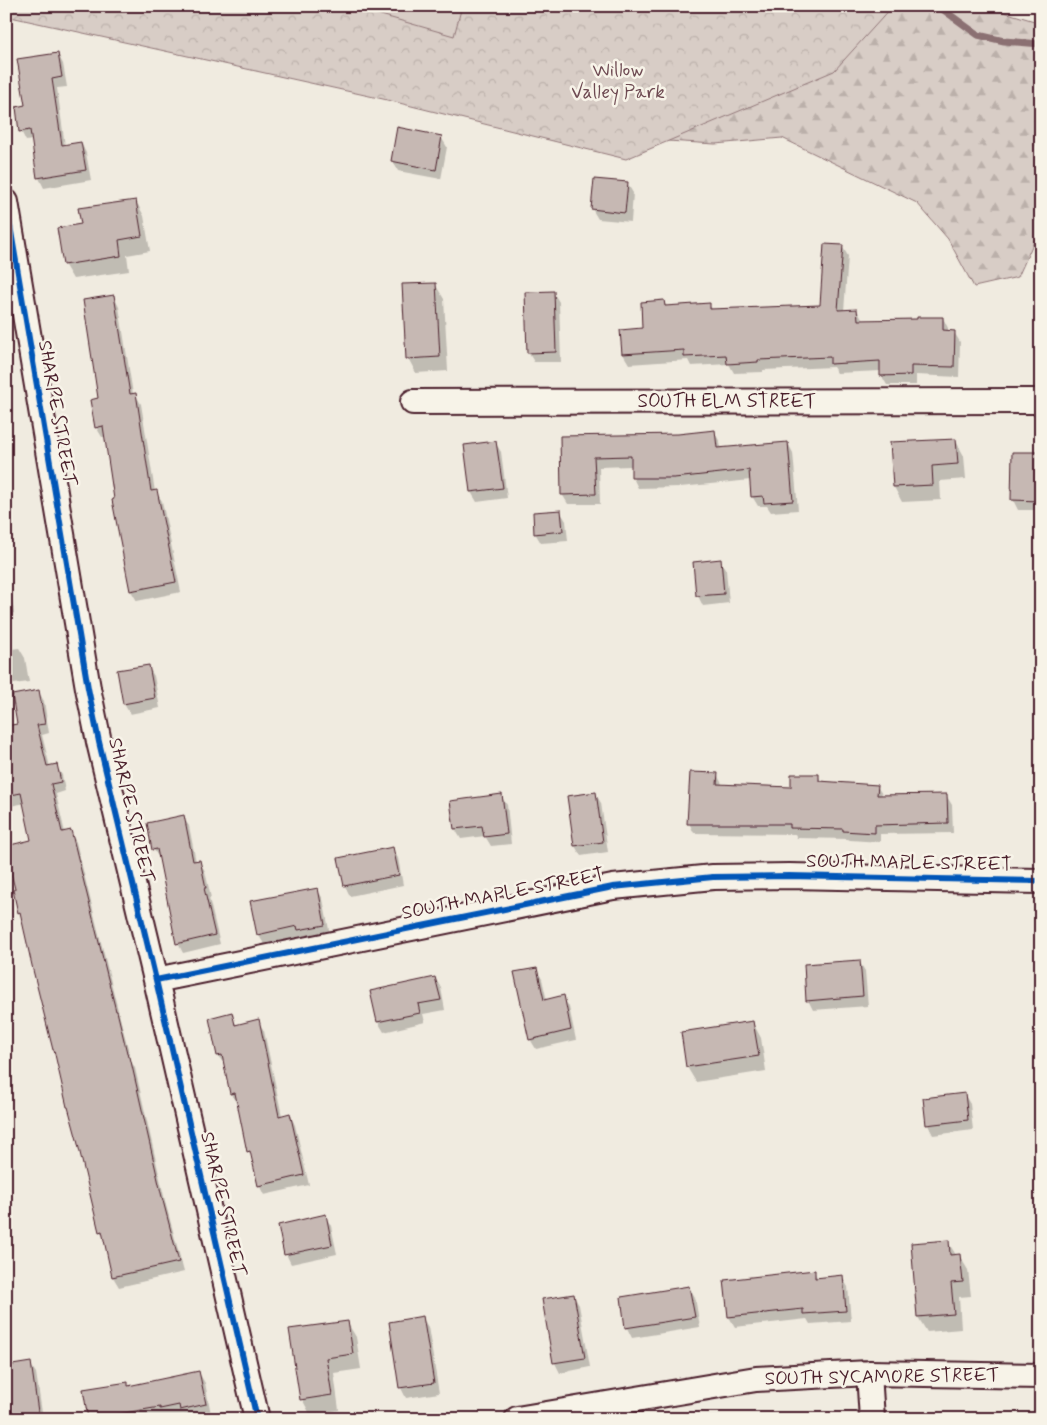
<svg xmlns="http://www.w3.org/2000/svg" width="1047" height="1425" viewBox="0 0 1047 1425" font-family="Mynerve,sans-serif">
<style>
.forest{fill:url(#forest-firs);stroke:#917678}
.park{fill:url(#park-crowns);stroke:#917678}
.pitch{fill:#d8cdc6;stroke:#917678}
.shadow{fill:#0003}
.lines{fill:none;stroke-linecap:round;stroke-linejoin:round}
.stream{stroke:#8b6f72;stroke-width:7}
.building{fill:#c6b8b3;stroke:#4a1f2b}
.street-casing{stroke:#4a1f2b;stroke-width:28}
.street{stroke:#f7f3e8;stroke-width:24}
.cycleway-casing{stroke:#f7f3e8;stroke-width:9}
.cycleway{stroke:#0057b8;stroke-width:6}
.labels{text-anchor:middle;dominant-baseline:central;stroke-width:5;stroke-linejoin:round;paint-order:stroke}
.park-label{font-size:19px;fill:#6e4a52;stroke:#f7f3e8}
.street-label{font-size:19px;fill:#4a1f2b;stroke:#f7f3e8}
</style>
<defs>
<pattern id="forest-firs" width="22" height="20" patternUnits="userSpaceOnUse" patternTransform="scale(1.25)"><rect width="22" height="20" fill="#d8cdc6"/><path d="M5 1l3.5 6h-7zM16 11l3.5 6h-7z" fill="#bbb0aa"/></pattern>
<pattern id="park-crowns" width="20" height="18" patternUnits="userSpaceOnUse" patternTransform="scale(1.25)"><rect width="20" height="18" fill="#d8cdc6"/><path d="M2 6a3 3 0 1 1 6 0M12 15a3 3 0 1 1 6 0" fill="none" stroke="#bbb0aa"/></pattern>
</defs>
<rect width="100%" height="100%" fill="#f0ebe0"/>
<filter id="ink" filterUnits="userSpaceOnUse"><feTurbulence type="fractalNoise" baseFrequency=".02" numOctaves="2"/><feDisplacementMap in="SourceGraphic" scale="10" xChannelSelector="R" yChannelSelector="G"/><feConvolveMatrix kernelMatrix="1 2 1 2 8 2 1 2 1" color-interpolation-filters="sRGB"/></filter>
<g filter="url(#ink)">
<path class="forest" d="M 626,6 L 984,6 L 1041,23 L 1041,238 L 1036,237 L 1018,277 L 974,287 L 948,239 L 917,203 L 782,138 L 715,144 L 620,138 Z"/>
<path class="park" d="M 6,6 L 893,6 L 834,71 L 626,159 L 383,99 L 6,16 Z"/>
<path class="pitch" d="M 361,6 L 462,6 L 454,36 L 360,9 Z"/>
<path class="shadow" d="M 58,54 L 63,64 L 67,87 L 57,88 L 65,146 L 81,143 L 86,153 L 91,180 L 44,188 L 39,178 L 32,140 L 26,141 L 21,131 L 26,107 Z
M 441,137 L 447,147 L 441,179 L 398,171 L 393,161 Z
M 627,183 L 633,193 L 631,222 L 598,219 L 592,209 Z
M 136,201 L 144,216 L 150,251 L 127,255 L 129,271 L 73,279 L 64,264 L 82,225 Z
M 842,246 L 848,256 L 844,311 L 857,310 L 863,321 L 943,318 L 948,328 L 948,332 L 954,332 L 960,342 L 959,377 L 916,375 L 916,385 L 887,385 L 881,375 L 881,371 L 837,373 L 833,367 L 763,370 L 763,372 L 734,373 L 729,364 L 691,366 L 688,360 L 629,364 L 623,354 L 621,331 L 644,330 L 664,302 L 667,307 L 709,305 L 713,310 L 821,307 Z
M 435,284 L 444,299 L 448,371 L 416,373 L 408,358 Z
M 553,292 L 559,302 L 561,362 L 534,362 L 528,352 Z
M 114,297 L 119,307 L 133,394 L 135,394 L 141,404 L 155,492 L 156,492 L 162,501 L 181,592 L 137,601 L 131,591 L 106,437 L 102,437 L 96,427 Z
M 714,432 L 720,442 L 721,449 L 788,443 L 793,453 L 798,510 L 771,512 L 767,506 L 758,506 L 752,496 L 751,480 L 680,487 L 638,488 L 633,478 L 632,466 L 599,467 L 600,504 L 568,504 L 562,494 L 561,438 L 678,435 Z
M 956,441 L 964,456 L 966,479 L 940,481 L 941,500 L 902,502 L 894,487 L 891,443 Z
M 495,442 L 501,452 L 507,498 L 477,502 L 471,492 L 465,446 Z
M 1041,454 L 1041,510 L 1018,510 L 1013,500 Z
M 560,511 L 566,521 L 568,541 L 541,543 L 535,533 Z
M 720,560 L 726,570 L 729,603 L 703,606 L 698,596 L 695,563 Z
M 6,580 L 10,586 L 14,613 L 6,615 L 12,649 L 19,648 L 25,658 L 29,682 L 6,685 Z
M 148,666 L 154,676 L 160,708 L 130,714 L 124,704 Z
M 38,691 L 44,701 L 49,733 L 42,735 L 50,767 L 56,766 L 62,775 L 65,791 L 56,794 L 65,833 L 70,832 L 76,842 L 120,1018 L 132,1063 L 135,1068 L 166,1205 L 184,1272 L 119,1287 L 113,1277 L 105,1240 L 100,1231 L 23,919 L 19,912 L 14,890 L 17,890 L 33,841 L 25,803 L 6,807 L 6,771 Z
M 717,774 L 723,786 L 792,788 L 818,775 L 822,783 L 877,786 L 883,796 L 946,795 L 952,805 L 953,833 L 880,834 L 880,842 L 850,840 L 848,839 L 797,838 L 795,834 L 694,833 L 689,823 Z
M 595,793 L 601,803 L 608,852 L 581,856 L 575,846 L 568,797 Z
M 501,796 L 507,805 L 511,844 L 491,846 L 485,836 L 461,839 L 455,829 L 451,802 Z
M 183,817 L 189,826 L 196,862 L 199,861 L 205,871 L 211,898 L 209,898 L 220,944 L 183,953 L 178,943 L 160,859 L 153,849 Z
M 392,848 L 398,858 L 403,885 L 350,896 L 345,886 Z
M 317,889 L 323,899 L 330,935 L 305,939 L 302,936 L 264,944 L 258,934 Z
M 859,961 L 865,971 L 868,1006 L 813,1010 L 808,1000 Z
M 536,969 L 542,979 L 547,1001 L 563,997 L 569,1007 L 576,1040 L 536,1049 L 530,1039 Z
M 435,978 L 441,988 L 445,1010 L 423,1014 L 425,1022 L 384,1032 L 378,1022 L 371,992 Z
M 231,1014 L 237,1026 L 258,1021 L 264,1031 L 282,1116 L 290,1115 L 295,1125 L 309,1185 L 264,1195 L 259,1185 L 253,1159 L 249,1151 L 239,1103 L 237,1104 L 231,1094 L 225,1065 L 218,1056 L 210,1019 Z
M 753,1023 L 761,1038 L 766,1071 L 696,1082 L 687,1067 Z
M 964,1094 L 970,1104 L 973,1130 L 933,1135 L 928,1125 Z
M 325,1216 L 331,1226 L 337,1254 L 291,1264 L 286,1254 Z
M 948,1242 L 956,1255 L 959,1255 L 968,1270 L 971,1296 L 959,1297 L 961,1329 L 927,1332 L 918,1317 Z
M 814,1271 L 818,1279 L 842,1277 L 848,1287 L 851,1321 L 810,1324 L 807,1319 L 735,1327 L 729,1317 Z
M 689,1287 L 695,1297 L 700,1327 L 632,1338 L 627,1328 L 622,1298 Z
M 573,1295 L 579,1305 L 590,1367 L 560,1373 L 555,1363 Z
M 422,1317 L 428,1327 L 439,1393 L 406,1398 L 401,1388 L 390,1323 Z
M 347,1322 L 356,1337 L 361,1369 L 334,1373 L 339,1410 L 310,1414 L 302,1399 Z
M 30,1364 L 36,1373 L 43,1419 L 6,1419 Z
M 199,1373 L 205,1383 L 211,1414 L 189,1419 L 187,1419 L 184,1415 L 167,1418 L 166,1417 L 153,1419 L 89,1419 L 127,1383 L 129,1387 Z"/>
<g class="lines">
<path class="stream" d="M 938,6 L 978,35 L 1004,41 L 1041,44"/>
</g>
<path class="building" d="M 58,53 L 62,77 L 52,79 L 62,145 L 81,142 L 86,170 L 37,178 L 30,130 L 19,132 L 16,107 L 25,105 L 17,59 Z
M 397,127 L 442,136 L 436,170 L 391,161 Z
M 594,179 L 628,182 L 625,213 L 591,209 Z
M 136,200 L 142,236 L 119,240 L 121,256 L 63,265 L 57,228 L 81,224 L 78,208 Z
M 824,244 L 843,245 L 838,310 L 857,309 L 858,320 L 917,319 L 917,317 L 943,317 L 943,330 L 955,331 L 954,367 L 911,366 L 911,375 L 880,376 L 880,361 L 830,364 L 830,357 L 758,360 L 758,362 L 727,364 L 726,355 L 684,357 L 684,350 L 622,354 L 620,330 L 642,328 L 641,302 L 664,300 L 665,306 L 710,303 L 710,309 L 820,305 Z
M 436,283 L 440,357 L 406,359 L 402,284 Z
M 554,291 L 556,352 L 527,353 L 525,292 Z
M 114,295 L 130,394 L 136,393 L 151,491 L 157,490 L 176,582 L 130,591 L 112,500 L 114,499 L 103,426 L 95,428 L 90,400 L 98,398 L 83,300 Z
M 715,430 L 717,448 L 788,442 L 793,501 L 764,503 L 763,496 L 751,497 L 749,470 L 674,478 L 631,478 L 631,456 L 594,457 L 596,494 L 561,495 L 560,436 L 678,434 Z
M 956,439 L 958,464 L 932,466 L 933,485 L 893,487 L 890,442 Z
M 496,441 L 503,488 L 470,492 L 464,445 Z
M 1012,452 L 1041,452 L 1041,501 L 1011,500 Z
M 561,510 L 563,531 L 534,534 L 533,512 Z
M 721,559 L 724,594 L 696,596 L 693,562 Z
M 149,665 L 155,698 L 123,704 L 117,670 Z
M 39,690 L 45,724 L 37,725 L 47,766 L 57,764 L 61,782 L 51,784 L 62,832 L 71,830 L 116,1011 L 117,1011 L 128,1057 L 130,1057 L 161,1193 L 179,1262 L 112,1277 L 102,1231 L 99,1232 L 77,1140 L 68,1107 L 67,1107 L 54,1050 L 53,1050 L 33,970 L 20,912 L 18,913 L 13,890 L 15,889 L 6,853 L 6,846 L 31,840 L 21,793 L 6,796 L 6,726 L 17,724 L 12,695 Z
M 690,772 L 718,773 L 717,784 L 791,787 L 791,774 L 819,774 L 819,781 L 878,785 L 877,795 L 947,794 L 948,823 L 875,825 L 875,833 L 843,831 L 843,829 L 790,828 L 790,824 L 687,824 Z
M 596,792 L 603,842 L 574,846 L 567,796 Z
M 502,794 L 507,834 L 484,837 L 482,826 L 454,829 L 450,801 Z
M 184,815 L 193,861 L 200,860 L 206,888 L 204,888 L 215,935 L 176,944 L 157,849 L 152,850 L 147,823 Z
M 393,847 L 399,875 L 344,886 L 338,858 Z
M 318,888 L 325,925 L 298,930 L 297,926 L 257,935 L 250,901 Z
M 860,960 L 863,996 L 806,1001 L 804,964 Z
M 537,968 L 544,1000 L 564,995 L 571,1030 L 529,1040 L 514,972 Z
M 435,977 L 441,1000 L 418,1004 L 420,1013 L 377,1022 L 370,991 Z
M 232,1012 L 235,1025 L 259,1019 L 279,1116 L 290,1113 L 304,1175 L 258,1186 L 250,1151 L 247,1152 L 235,1093 L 230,1094 L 222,1055 L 217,1056 L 209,1018 Z
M 753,1021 L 759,1056 L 686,1067 L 681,1032 Z
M 965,1093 L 968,1120 L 926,1125 L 923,1098 Z
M 326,1214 L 332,1245 L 284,1255 L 278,1225 Z
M 949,1240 L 950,1255 L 960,1254 L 963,1282 L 951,1283 L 954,1314 L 917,1317 L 911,1243 Z
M 815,1270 L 815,1278 L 843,1275 L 846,1311 L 803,1314 L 803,1309 L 728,1317 L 724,1280 Z
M 689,1286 L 695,1317 L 625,1328 L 621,1297 Z
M 574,1294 L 585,1358 L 553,1363 L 542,1299 Z
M 423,1316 L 434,1383 L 399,1388 L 389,1322 Z
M 348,1321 L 353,1354 L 326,1358 L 332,1395 L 300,1400 L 289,1329 Z
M 31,1362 L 39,1419 L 6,1419 L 6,1366 Z
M 199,1371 L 206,1404 L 180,1410 L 179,1405 L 160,1409 L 160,1407 L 88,1419 L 83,1389 L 128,1382 L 128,1386 Z"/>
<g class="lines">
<defs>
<path id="street" d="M 6,202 L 88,688 L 99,742 L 156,980 L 257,1419
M 413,402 L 1041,401
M 156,980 L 613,887 L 713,877 L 789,876 L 1041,881
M 869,1373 L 872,1419
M 517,1419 L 756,1379 L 869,1373 L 1041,1376"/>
</defs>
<use href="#street" class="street-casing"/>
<use href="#street" class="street"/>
<defs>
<path id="cycleway" d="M 6,202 L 88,688 L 99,742 L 156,980 L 257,1419
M 156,980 L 613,887 L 713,877 L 789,876 L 1041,881"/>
</defs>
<use href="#cycleway" class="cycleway-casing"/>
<use href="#cycleway" class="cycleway"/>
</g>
</g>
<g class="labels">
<g class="park-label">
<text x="618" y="70">Willow<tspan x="618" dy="22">Valley Park</tspan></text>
</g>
<g class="street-label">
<text x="727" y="401">SOUTH ELM STREET</text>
<text transform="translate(57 413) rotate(80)">SHARPE STREET</text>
<text transform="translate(131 810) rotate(77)">SHARPE STREET</text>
<text transform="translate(909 863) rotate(1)">SOUTH MAPLE STREET</text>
<text transform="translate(503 894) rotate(-11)">SOUTH MAPLE STREET</text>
<text transform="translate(223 1204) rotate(77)">SHARPE STREET</text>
<text transform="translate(882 1377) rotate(-1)">SOUTH SYCAMORE STREET</text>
</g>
</g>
<rect width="1047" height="1425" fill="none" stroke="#f7f3e8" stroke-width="25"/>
<rect x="12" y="12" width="1022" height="1400" fill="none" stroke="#4a1f2b" stroke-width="2" filter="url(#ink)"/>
</svg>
